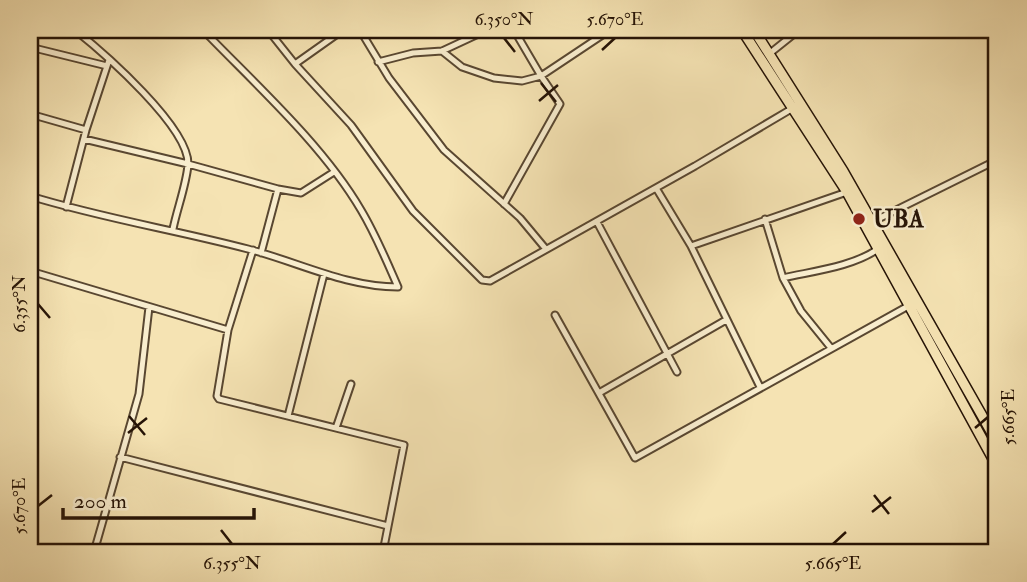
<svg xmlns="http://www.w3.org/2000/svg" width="1027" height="582" viewBox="0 0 1027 582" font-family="'IM FELL Double Pica',serif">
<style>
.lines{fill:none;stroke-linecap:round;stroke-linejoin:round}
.minor-casing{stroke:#594731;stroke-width:9}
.trunk-casing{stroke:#251306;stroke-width:12}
.minor{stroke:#f8edce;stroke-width:5}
.trunk{stroke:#f5e3b3;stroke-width:9}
.ticks{fill:none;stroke:#251306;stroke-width:2.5}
.poi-dot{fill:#8f2418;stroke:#f8edce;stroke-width:2.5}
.labels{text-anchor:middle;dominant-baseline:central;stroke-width:5;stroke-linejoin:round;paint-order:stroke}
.poi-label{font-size:24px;font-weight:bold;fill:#251306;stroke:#f8edce;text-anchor:start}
.neatline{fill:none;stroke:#251306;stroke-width:2.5}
.ticks-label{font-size:18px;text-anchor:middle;fill:#251306}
</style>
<rect width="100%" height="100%" fill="#f5e3b3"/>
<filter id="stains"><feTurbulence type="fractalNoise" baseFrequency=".00286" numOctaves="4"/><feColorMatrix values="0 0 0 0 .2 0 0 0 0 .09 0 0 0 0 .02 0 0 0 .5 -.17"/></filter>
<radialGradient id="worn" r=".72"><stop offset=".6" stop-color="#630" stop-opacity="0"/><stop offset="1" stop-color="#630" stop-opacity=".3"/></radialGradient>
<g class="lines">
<defs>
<path id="minor" d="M 75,30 C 104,53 190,128 188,165 C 186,186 177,209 173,229
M 268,30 L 295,64 L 351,125 L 413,211 L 482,280 L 490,281 L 695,166 L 793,108
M 360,30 L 389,78 L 444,150 L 520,218 L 545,248
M 30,47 L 107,66
M 442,51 L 462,67 L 494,78 L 522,81 L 541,76 L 610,30
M 769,54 L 799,30
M 378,62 L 413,53 L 442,51 L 487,30
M 295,64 L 343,30
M 30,114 L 86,130
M 84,139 L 188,164 L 278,189 L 301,193 L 334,172
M 656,188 L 691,246 L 760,387
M 30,196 C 101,218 176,230 248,249 C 298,262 346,287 398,287 C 387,262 376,235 361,210 C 323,145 255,84 203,30
M 504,204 L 560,104 L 541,76 L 514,30
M 66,207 L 86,130 L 109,60
M 765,219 L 783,278 L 801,311 L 831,348
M 597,222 L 677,372
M 872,222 L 997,160
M 691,246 L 847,192
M 253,250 L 228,330 L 217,396 L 219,399 L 404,445 L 383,552
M 261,253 L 278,189
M 30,271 L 228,330
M 783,278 C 813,271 852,267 878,249
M 555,315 L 635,458 L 910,305
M 599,393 L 726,320
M 288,416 L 324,274
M 336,428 L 351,384
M 120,457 L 388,526
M 178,548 L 196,552
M 94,552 L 139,394 L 149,307"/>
<path id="trunk" d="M 742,30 L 847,192 L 997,466
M 754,30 L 843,171 L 997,442"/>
</defs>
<use href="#minor" class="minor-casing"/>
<use href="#trunk" class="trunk-casing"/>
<use href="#minor" class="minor"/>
<use href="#trunk" class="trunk"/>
</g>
<path class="ticks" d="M 504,38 L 515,52M 602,50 L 615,38M 541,83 L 556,102M 539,101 L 558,85M 38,304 L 50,318M 129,416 L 145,435M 975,428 L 988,417M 128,433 L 147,418M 874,495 L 889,514M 38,506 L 52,495M 872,512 L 891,497M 221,530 L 232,544M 833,544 L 846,532"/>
<circle class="poi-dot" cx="859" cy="219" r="7"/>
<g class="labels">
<g class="poi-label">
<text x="873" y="219">UBA</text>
</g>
</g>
<rect width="1027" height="582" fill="none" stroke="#f5e3b3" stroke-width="77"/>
<path d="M63 508v10h191v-10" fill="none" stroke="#251306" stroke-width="3.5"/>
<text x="74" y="508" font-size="21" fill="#251306" stroke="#f8edce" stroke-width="5" paint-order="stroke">200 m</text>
<rect x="38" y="38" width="950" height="506" class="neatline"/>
<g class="ticks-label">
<text x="504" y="25">6.350°N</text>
<text x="615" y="25">5.670°E</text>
<text transform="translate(19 304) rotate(-90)" y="6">6.355°N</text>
<text transform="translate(1008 417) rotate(-90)" y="6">5.665°E</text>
<text transform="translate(19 506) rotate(-90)" y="6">5.670°E</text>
<text x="232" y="569">6.355°N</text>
<text x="833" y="569">5.665°E</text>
</g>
<rect width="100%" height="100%" filter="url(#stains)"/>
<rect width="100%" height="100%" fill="url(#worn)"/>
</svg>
